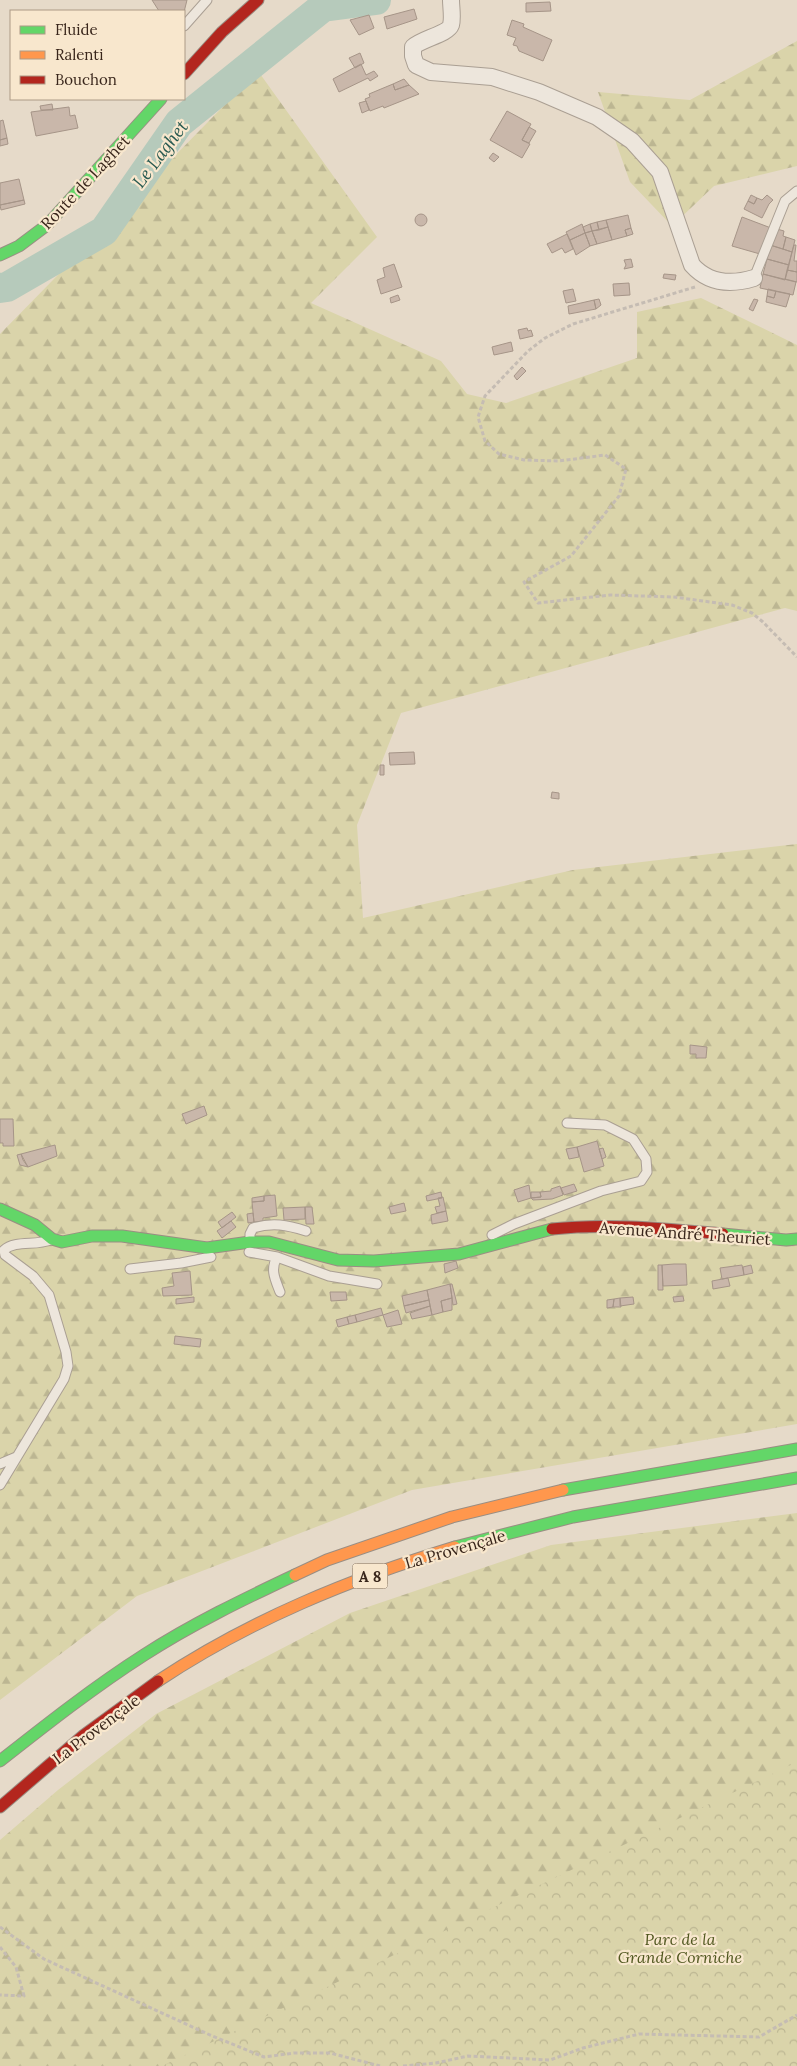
<svg xmlns="http://www.w3.org/2000/svg" width="797" height="2066" viewBox="0 0 797 2066" font-family="Lora,serif">
<style>
.forest{fill:url(#forest-firs)}
.park{fill:url(#park-crowns)}
.lines{fill:none;stroke-linecap:round;stroke-linejoin:round}
.river{stroke:#b6cabb;stroke-width:30}
.building{fill:#c9b7aa;stroke:#a69588}
.lane-casing{stroke:#aa9f93;stroke-width:11}
.street-casing{stroke:#aa9f93;stroke-width:18}
.fast-casing{stroke:#9a8e83;stroke-width:13}
.slow-casing{stroke:#9a8e83;stroke-width:13}
.jam-casing{stroke:#9a8e83;stroke-width:13}
.path{stroke:#c5bcb3;stroke-width:3;stroke-dasharray:4 2.5;stroke-linecap:butt}
.lane{stroke:#ede6dc;stroke-width:9}
.street{stroke:#ede6dc;stroke-width:16}
.fast{stroke:#63d668;stroke-width:11}
.slow{stroke:#ff974d;stroke-width:11}
.jam{stroke:#b3261e;stroke-width:11}
.labels{text-anchor:middle;dominant-baseline:central;stroke-width:4.5;stroke-linejoin:round;paint-order:stroke}
.shield{fill:#f8e7cd;stroke:#726050;stroke-width:1}
.shield-label{font-size:15px;font-weight:bold;fill:#39261b}
.street-label{font-size:16px;fill:#39261b;stroke:#f8e7cd}
.park-label{font-size:16px;font-style:italic;fill:#50571f;stroke:#f8e7cd}
.water-label{font-size:18px;font-style:italic;fill:#285a51;stroke:#f8e7cd}
</style>
<defs>
<pattern id="forest-firs" width="22" height="20" patternUnits="userSpaceOnUse" patternTransform="scale(1.25)"><rect width="22" height="20" fill="#dad4aa"/><path d="M5 1l3.5 6h-7zM16 11l3.5 6h-7z" fill="#bcb692"/></pattern>
<pattern id="park-crowns" width="20" height="18" patternUnits="userSpaceOnUse" patternTransform="scale(1.25)"><rect width="20" height="18" fill="#dad4aa"/><path d="M2 6a3 3 0 1 1 6 0M12 15a3 3 0 1 1 6 0" fill="none" stroke="#bcb692"/></pattern>
</defs>
<rect width="100%" height="100%" fill="#e6dac9"/>
<path class="forest" d="M 797,41 L 797,166 L 714,186 L 672,226 L 630,182 L 598,92 L 690,100 Z
M 258,71 L 377,237 L 311,303 L 441,361 L 467,394 L 506,403 L 637,358 L 637,312 L 701,298 L 797,345 L 797,611 L 785,608 L 401,713 L 357,825 L 363,918 L 573,870 L 797,844 L 797,1424 L 412,1490 L 137,1596 L 0,1700 L 0,334 Z
M 797,1513 L 797,2066 L 0,2066 L 0,1840 L 58,1790 L 156,1714 L 350,1613 L 551,1545 Z"/>
<path class="park" d="M 797,1762 L 797,2066 L 162,2066 Z"/>
<g class="lines">
<path class="river" d="M 0,288 L 7,287 L 104,231 L 179,123 L 323,7 L 376,0"/>
</g>
<path class="building" d="M 152,0 L 187,0 L 184,12 L 159,11 Z
M 550,2 L 551,11 L 526,12 L 526,3 Z
M 414,9 L 417,19 L 387,29 L 384,17 Z
M 369,15 L 374,28 L 359,35 L 350,20 Z
M 512,20 L 524,24 L 523,27 L 552,40 L 543,61 L 519,51 L 517,46 L 513,45 L 516,38 L 507,35 Z
M 360,53 L 364,63 L 355,68 L 349,58 Z
M 361,64 L 366,75 L 374,71 L 378,76 L 370,81 L 368,78 L 339,92 L 333,79 Z
M 404,79 L 409,85 L 395,90 L 393,84 Z
M 393,84 L 395,90 L 409,85 L 419,94 L 384,108 L 383,106 L 370,111 L 365,99 L 370,97 L 369,94 Z
M 366,101 L 369,110 L 362,113 L 359,103 Z
M 52,104 L 53,110 L 41,110 L 40,106 Z
M 69,107 L 70,116 L 75,115 L 78,128 L 36,136 L 31,112 Z
M 507,111 L 531,124 L 522,140 L 530,144 L 522,158 L 490,140 Z
M 3,120 L 7,138 L 0,140 L 0,121 Z
M 529,127 L 536,131 L 529,143 L 522,140 Z
M 7,138 L 8,144 L 0,146 L 0,140 Z
M 493,153 L 499,157 L 494,162 L 489,158 Z
M 19,179 L 24,200 L 0,205 L 0,183 Z
M 751,195 L 757,198 L 754,204 L 748,201 Z
M 767,195 L 773,200 L 769,204 L 762,218 L 744,209 L 748,201 L 754,204 L 757,198 L 762,200 Z
M 24,200 L 25,204 L 1,210 L 0,205 Z
M415 220a6 6 0 1 1 12 0a6 6 0 1 1-12 0Z
M 628,215 L 631,228 L 625,230 L 627,236 L 612,240 L 606,220 Z
M 742,217 L 771,228 L 760,254 L 732,246 Z
M 606,220 L 608,227 L 599,230 L 597,222 Z
M 597,222 L 599,230 L 592,231 L 590,224 Z
M 582,224 L 585,233 L 570,240 L 566,232 Z
M 590,224 L 592,231 L 585,233 L 583,227 Z
M 608,227 L 612,240 L 597,244 L 592,231 Z
M 631,228 L 633,234 L 627,236 L 625,230 Z
M 777,229 L 784,231 L 783,236 L 786,237 L 783,249 L 770,245 Z
M 592,231 L 597,244 L 590,246 L 585,233 Z
M 585,233 L 590,246 L 576,255 L 570,240 Z
M 567,234 L 573,249 L 565,253 L 562,248 L 552,253 L 547,244 Z
M 786,237 L 795,240 L 792,252 L 783,249 Z
M 770,245 L 792,252 L 789,265 L 767,259 Z
M 794,245 L 796,245 L 794,261 L 797,261 L 797,272 L 787,270 Z
M 631,259 L 633,267 L 624,269 L 626,265 L 624,260 Z
M 767,259 L 789,265 L 785,280 L 763,274 Z
M 394,264 L 402,287 L 381,294 L 377,280 L 385,277 L 383,268 Z
M 787,270 L 797,272 L 797,282 L 785,279 Z
M 664,274 L 676,275 L 675,280 L 663,278 Z
M 763,274 L 796,282 L 793,295 L 760,288 Z
M 629,283 L 630,295 L 614,296 L 613,284 Z
M 573,289 L 576,301 L 566,303 L 563,291 Z
M 768,289 L 776,291 L 774,298 L 767,296 Z
M 776,291 L 790,294 L 786,307 L 766,302 L 767,296 L 774,298 Z
M 398,295 L 400,300 L 391,303 L 390,298 Z
M 599,299 L 601,305 L 596,309 L 594,300 Z
M 754,299 L 758,300 L 753,311 L 749,309 Z
M 594,300 L 596,309 L 569,314 L 568,306 Z
M 527,328 L 528,331 L 531,330 L 533,336 L 520,339 L 518,330 Z
M 511,342 L 513,351 L 494,355 L 492,347 Z
M 522,367 L 526,371 L 517,380 L 514,376 Z
M 414,752 L 415,764 L 390,765 L 389,753 Z
M 380,765 L 384,765 L 384,775 L 380,775 Z
M 552,792 L 559,793 L 559,799 L 551,798 Z
M 690,1045 L 707,1047 L 706,1058 L 696,1058 L 696,1054 L 690,1054 Z
M 204,1106 L 207,1115 L 186,1124 L 182,1114 Z
M 0,1119 L 13,1119 L 14,1146 L 3,1146 L 3,1143 L 0,1143 Z
M 597,1141 L 604,1166 L 584,1172 L 577,1147 Z
M 55,1145 L 57,1156 L 28,1167 L 21,1154 Z
M 577,1147 L 579,1157 L 569,1159 L 566,1149 Z
M 603,1148 L 606,1157 L 602,1159 L 599,1149 Z
M 21,1154 L 23,1160 L 28,1167 L 20,1165 L 17,1155 Z
M 574,1184 L 577,1191 L 564,1195 L 561,1188 Z
M 529,1185 L 531,1198 L 518,1202 L 514,1190 Z
M 560,1186 L 563,1195 L 552,1199 L 533,1200 L 531,1198 L 541,1197 L 540,1192 L 551,1191 L 551,1189 Z
M 441,1192 L 442,1198 L 427,1201 L 426,1196 Z
M 531,1192 L 540,1192 L 541,1197 L 531,1198 Z
M 275,1195 L 277,1216 L 263,1218 L 263,1221 L 254,1222 L 252,1202 L 264,1201 L 264,1196 Z
M 264,1196 L 264,1201 L 252,1202 L 252,1198 Z
M 443,1197 L 446,1211 L 437,1213 L 435,1207 L 440,1206 L 438,1198 Z
M 404,1203 L 406,1211 L 391,1214 L 389,1207 Z
M 305,1207 L 305,1219 L 284,1220 L 283,1208 Z
M 305,1207 L 312,1207 L 314,1224 L 306,1224 Z
M 446,1211 L 448,1221 L 432,1224 L 431,1215 Z
M 232,1212 L 236,1217 L 222,1228 L 218,1222 Z
M 253,1213 L 254,1222 L 248,1223 L 247,1214 Z
M 231,1221 L 236,1227 L 222,1238 L 217,1231 Z
M 456,1261 L 458,1268 L 445,1273 L 444,1264 Z
M 674,1264 L 686,1264 L 687,1285 L 663,1286 L 662,1265 Z
M 658,1265 L 662,1265 L 663,1290 L 658,1290 Z
M 742,1265 L 744,1275 L 722,1279 L 720,1268 Z
M 751,1265 L 753,1273 L 744,1275 L 743,1267 Z
M 190,1271 L 192,1295 L 163,1296 L 162,1288 L 174,1286 L 172,1273 Z
M 728,1278 L 730,1286 L 713,1289 L 712,1281 Z
M 450,1284 L 452,1284 L 457,1304 L 453,1305 Z
M 450,1284 L 452,1298 L 441,1301 L 443,1312 L 432,1315 L 427,1290 Z
M 427,1290 L 429,1300 L 404,1306 L 402,1296 Z
M 330,1292 L 346,1292 L 347,1300 L 331,1301 Z
M 683,1296 L 684,1301 L 674,1302 L 673,1297 Z
M 194,1297 L 194,1302 L 176,1304 L 176,1299 Z
M 633,1297 L 634,1304 L 620,1306 L 620,1298 Z
M 452,1298 L 452,1310 L 443,1312 L 441,1301 Z
M 620,1298 L 621,1307 L 613,1307 L 614,1299 Z
M 614,1299 L 613,1307 L 607,1308 L 607,1300 Z
M 429,1300 L 430,1306 L 406,1313 L 404,1306 Z
M 430,1306 L 432,1315 L 412,1319 L 410,1313 Z
M 381,1308 L 383,1315 L 357,1322 L 355,1315 Z
M 398,1310 L 402,1324 L 387,1327 L 383,1315 Z
M 355,1315 L 357,1322 L 349,1324 L 347,1317 Z
M 347,1317 L 349,1324 L 338,1327 L 336,1320 Z
M 175,1336 L 201,1339 L 200,1347 L 174,1344 Z"/>
<g class="lines">
<defs>
<path id="lane" d="M 184,26 L 207,0
M 754,278 L 785,201 L 797,191
M 492,1235 L 514,1224 L 601,1191 L 641,1181 L 647,1172 L 646,1159 L 633,1139 L 605,1125 L 567,1123
M 250,1241 L 250,1234 L 253,1228 C 273,1222 287,1225 306,1231
M 249,1252 L 277,1257 L 329,1276 L 377,1284
M 277,1257 C 270,1270 275,1279 280,1292
M 130,1269 L 181,1263 L 211,1257
M 0,1464 L 16,1457
M 0,1485 L 64,1379 L 68,1366 L 66,1352 L 49,1295 L 33,1276 L 5,1255 L 4,1250 C 15,1240 36,1246 50,1240"/>
<path id="street" d="M 451,0 C 451,7 453,18 451,25 C 448,34 421,39 413,47 L 413,56 L 416,65 L 431,72 L 492,77 L 539,92 L 597,117 L 632,141 L 660,172 L 692,265 C 709,284 731,285 754,278"/>
<path id="fast" d="M 0,255 L 19,246 L 47,225 L 161,99
M 0,1209 L 35,1225 L 52,1239 L 62,1242 L 92,1236 L 122,1236 L 207,1248 L 250,1242 L 269,1242 L 338,1260 L 374,1261 L 459,1254 L 552,1229
M 723,1234 L 786,1240 L 797,1239
M 563,1490 L 797,1449
M 455,1547 L 573,1517 L 797,1478
M 0,1761 C 47,1724 94,1687 144,1655 C 192,1624 244,1599 295,1575"/>
<path id="slow" d="M 295,1575 L 327,1560 L 452,1517 L 563,1490
M 158,1681 C 250,1620 350,1579 455,1547"/>
<path id="jam" d="M 184,74 L 222,32 L 258,0
M 552,1229 C 609,1223 666,1229 723,1234
M 0,1807 L 84,1735 L 158,1681"/>
</defs>
<use href="#lane" class="lane-casing"/>
<use href="#street" class="street-casing"/>
<use href="#fast" class="fast-casing"/>
<use href="#slow" class="slow-casing"/>
<use href="#jam" class="jam-casing"/>
<path class="path" d="M 695,287 L 573,324 L 545,338 L 528,351 L 485,396 L 478,417 L 485,441 L 499,454 L 524,460 L 559,461 L 605,455 L 626,469 L 619,496 L 571,556 L 524,582 L 538,603 L 610,595 L 674,597 L 732,605 L 752,613 L 763,622 L 797,657
M 0,1927 L 44,1959 L 210,2035 L 264,2057 L 294,2053 L 330,2053 L 380,2066
M 0,1947 L 16,1967 L 24,1996 L 0,1995
M 403,2066 L 436,2063 L 468,2056 L 550,2060 L 583,2048 L 639,2034 L 759,2037 L 797,2015"/>
<use href="#lane" class="lane"/>
<use href="#street" class="street"/>
<use href="#fast" class="fast"/>
<use href="#slow" class="slow"/>
<use href="#jam" class="jam"/>
</g>
<g class="labels">
<rect class="shield" x="352.5" y="1563.5" width="35" height="25" rx="4"/>
<g class="shield-label">
<text x="370" y="1576">A 8</text>
</g>
<g class="street-label">
<text transform="translate(85 182) rotate(-47)">Route de Laghet</text>
<text transform="translate(685 1233) rotate(4)">Avenue André Theuriet</text>
<text transform="translate(455 1549) rotate(-16)">La Provençale</text>
<text transform="translate(96 1729) rotate(-37)">La Provençale</text>
</g>
<g class="park-label">
<text x="680" y="1939">Parc de la<tspan x="680" dy="18">Grande Corniche</tspan></text>
</g>
<g class="water-label">
<text transform="translate(160 154) rotate(-53)">Le Laghet</text>
</g>
</g>
<rect x="10" y="10" width="175" height="90" fill="#f8e7cd" stroke="#ac9a86"/>
<rect x="20" y="26" width="25" height="8" fill="#63d668" stroke="#ac9a86"/>
<text x="55" y="35" font-size="15" fill="#39261b">Fluide</text>
<rect x="20" y="51" width="25" height="8" fill="#ff974d" stroke="#ac9a86"/>
<text x="55" y="60" font-size="15" fill="#39261b">Ralenti</text>
<rect x="20" y="76" width="25" height="8" fill="#b3261e" stroke="#ac9a86"/>
<text x="55" y="85" font-size="15" fill="#39261b">Bouchon</text>
</svg>
